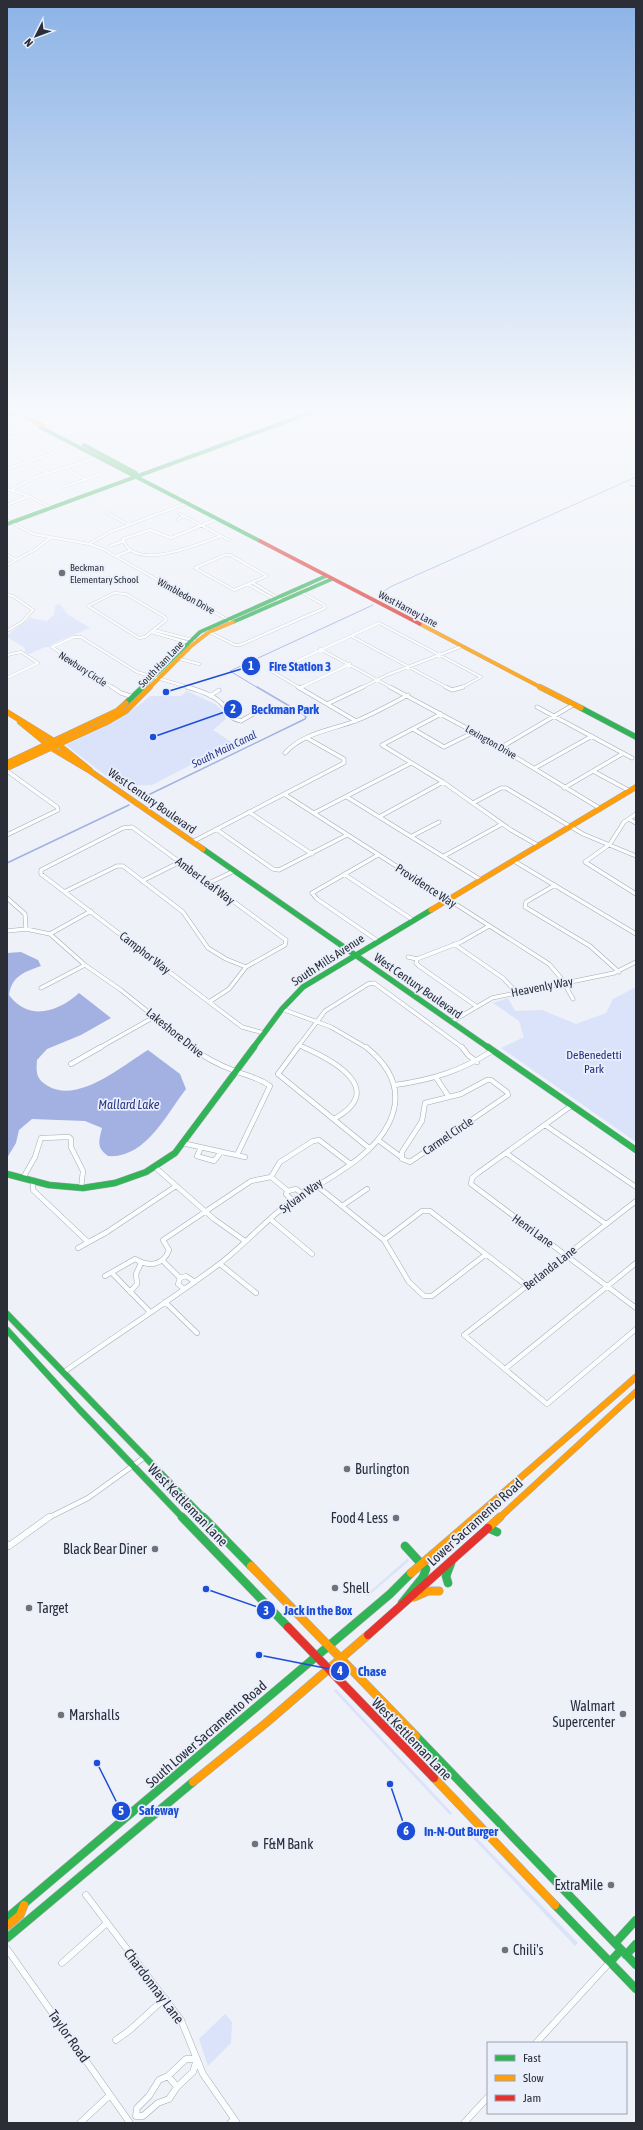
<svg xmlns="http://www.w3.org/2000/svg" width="643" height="2130" viewBox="0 0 643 2130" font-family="'Asap Condensed',sans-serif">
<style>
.green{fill:#dbe3fa}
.water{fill:#a2b1e2}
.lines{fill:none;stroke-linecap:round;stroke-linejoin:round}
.stream-far1{stroke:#a2b1e2;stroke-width:1}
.stream{stroke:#a2b1e2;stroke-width:1.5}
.street-far3-casing{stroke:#a6aab0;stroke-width:3}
.street-far2-casing{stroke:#a6aab0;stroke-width:4.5}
.street-far1-casing{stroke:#a6aab0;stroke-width:5.5}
.street-casing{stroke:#a6aab0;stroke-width:7}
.fast-far3-casing{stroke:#a6aab0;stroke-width:4}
.fast-far2-casing{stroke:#a6aab0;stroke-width:6}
.fast-far1-casing{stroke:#a6aab0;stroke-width:7}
.fast-casing{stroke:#a6aab0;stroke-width:9}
.slow-far3-casing{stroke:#a6aab0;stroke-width:4}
.slow-far2-casing{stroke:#a6aab0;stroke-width:6}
.slow-far1-casing{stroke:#a6aab0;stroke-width:7}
.slow-casing{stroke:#a6aab0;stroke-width:9}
.jam-far1-casing{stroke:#a6aab0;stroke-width:4}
.jam-casing{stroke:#a6aab0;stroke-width:9}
.street-far3{stroke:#fcfdfe;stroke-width:2.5}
.street-far2{stroke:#fcfdfe;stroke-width:3.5}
.street-far1{stroke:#fcfdfe;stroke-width:4.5}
.street{stroke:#fcfdfe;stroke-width:6}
.fast-far3{stroke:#30b455;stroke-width:3.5}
.fast-far2{stroke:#30b455;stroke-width:5}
.fast-far1{stroke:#30b455;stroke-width:6}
.fast{stroke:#30b455;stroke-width:8}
.slow-far3{stroke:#ff9f0a;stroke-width:3.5}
.slow-far2{stroke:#ff9f0a;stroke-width:5}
.slow-far1{stroke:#ff9f0a;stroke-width:6}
.slow{stroke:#ff9f0a;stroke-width:8}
.jam-far1{stroke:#e5322d;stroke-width:3.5}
.jam{stroke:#e5322d;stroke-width:8}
.rail{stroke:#bebec0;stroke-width:1;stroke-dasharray:4 2;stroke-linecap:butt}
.slow-bridge-casing{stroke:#a6aab0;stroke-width:4;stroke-linecap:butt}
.slow-bridge{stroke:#ff9f0a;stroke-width:3.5}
.poi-dot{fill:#6f727b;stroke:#eaeffc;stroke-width:1.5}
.labels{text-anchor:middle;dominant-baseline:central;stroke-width:3.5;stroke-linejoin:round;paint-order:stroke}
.far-poi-label{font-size:10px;fill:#2b2e37;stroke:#eaeffc;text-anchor:start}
.far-street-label{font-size:10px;fill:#2b2e37;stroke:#eaeffc}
.far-water-label{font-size:11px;font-style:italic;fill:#293785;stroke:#eaeffc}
.street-label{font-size:12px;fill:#2b2e37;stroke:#eaeffc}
.park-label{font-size:12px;fill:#24317f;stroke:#eaeffc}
.water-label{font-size:13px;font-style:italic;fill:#293785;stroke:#eaeffc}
.near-poi-label{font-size:14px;fill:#2b2e37;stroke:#eaeffc;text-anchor:start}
.near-street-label{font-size:14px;fill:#2b2e37;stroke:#eaeffc}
.leader{fill:none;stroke:#1d4ed8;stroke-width:1.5}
.callout-dot{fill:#1d4ed8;stroke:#eaeffc;stroke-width:1.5}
.mark-label{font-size:12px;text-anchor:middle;font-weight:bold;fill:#fff}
.callout-label{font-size:13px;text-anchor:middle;font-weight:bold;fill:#1d4ed8;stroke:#eaeffc;stroke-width:3.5;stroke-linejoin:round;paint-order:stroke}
</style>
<rect width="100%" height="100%" fill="#eef1f8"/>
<path class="green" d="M 60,604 L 67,614 L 90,628 L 52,644 L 49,647 L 45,647 L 29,654 L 25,652 L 25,648 L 7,637 L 7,635 L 30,618 L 47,621 L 54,615 L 55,606 Z
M 187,691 L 215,704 L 222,710 L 226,719 L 213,730 L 233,743 L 152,785 L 127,786 L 122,788 L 66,745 C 96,731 125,718 150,696 L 181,696 Z
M 636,987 L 636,1142 L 501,1048 L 524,1037 L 519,1021 L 493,1003 L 508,998 L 515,1011 L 542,1010 L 576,1024 L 606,1013 L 613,999 Z
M 408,1558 L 409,1561 L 368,1596 L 366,1595 Z
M 336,1689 L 452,1813 L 450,1815 L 334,1691 Z
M 472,1833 L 578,1943 L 575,1946 L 470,1835 Z
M 225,2014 L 232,2022 L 231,2043 L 208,2066 L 199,2039 Z"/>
<path class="water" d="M 21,952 L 38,960 L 41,966 C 24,972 12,976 9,995 C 28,1021 57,1013 79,993 L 111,1018 L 81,1035 L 47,1049 L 37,1060 C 36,1073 36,1079 48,1086 C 78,1104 122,1066 148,1050 L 180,1074 L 186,1089 C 166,1115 145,1159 108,1156 C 96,1147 99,1141 102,1128 L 85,1121 L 32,1119 L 19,1130 L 16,1143 L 7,1158 L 7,953 Z"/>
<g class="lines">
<path class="stream-far1" d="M 630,485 L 636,487
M 381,597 L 383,592 L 390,587 L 636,477
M 258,688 L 230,671 L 373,605"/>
<path class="stream" d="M 142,798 L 305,719 L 306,717 L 303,714 L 257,687
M 7,863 L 129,805"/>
<defs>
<path id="street-far3" d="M 7,438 L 18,436 L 53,453 L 7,469
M 28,462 L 48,473
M 65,468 L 86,480
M 63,487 L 101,474
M 7,489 L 29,496 L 51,508
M 11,490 L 36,477 L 99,457
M 7,505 L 29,496
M 107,513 L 129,525
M 180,514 L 229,540
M 178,519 L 184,516
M 217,519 L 171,538 L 150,530 L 123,539 C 133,573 199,544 221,536
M 7,520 L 33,534 L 89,544 L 103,549 L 230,621
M 89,544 L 110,532 L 187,503
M 110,546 L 124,541
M 7,555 L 16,560
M 225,555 L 230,555 L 267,576 L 234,590 L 195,568 Z
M 116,556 L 129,551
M 7,565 L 36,549 L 51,537
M 253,583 L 280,599
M 249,585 L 274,599 L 281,600
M 114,593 L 126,594 L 165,617 L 166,620 L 145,637 L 139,638 L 88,606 Z
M 7,595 L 13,596 L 33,610 L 22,622 L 7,631
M 154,630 L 196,641
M 207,631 L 235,645 L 240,645 L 325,608 L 324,605 L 301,592
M 151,632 L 193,644
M 351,636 L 448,688
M 351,636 L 379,623 L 481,677 L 461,688
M 320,649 L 392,688
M 7,655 L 21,652 L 38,663 L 7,678
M 180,659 L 199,664
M 113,688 L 52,647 L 74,637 L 81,637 L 137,672 L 191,688
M 300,688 L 273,672 L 351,636
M 300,688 L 350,664
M 361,688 L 387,675 L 460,647"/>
<path id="street-far2" d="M 112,687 L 121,693 L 133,697
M 187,687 C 198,690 216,696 223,705 C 230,714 228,718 241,721 L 253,714
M 298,687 L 356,721
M 390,687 L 474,732 L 601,809
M 446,687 L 452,690 L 463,687
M 299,688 L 302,687
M 210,696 L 219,690
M 327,704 L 363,687
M 537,707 L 632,758
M 441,714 L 382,745 L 443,782 L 511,830 L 539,846
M 413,729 L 444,747 L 474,732
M 500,748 L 573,705
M 285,753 C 304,732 333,730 358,720 C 375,713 391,704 408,695
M 535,768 L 592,736
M 7,771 L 57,807 L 58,810 L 7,835
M 593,771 L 630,791
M 564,788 L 622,754
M 284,794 L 549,964 L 561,978 L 573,999
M 347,797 L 481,880
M 473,803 L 501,788 L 506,788 L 583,834 L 636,856
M 249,812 L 312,854
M 314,813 L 411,763
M 636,814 L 624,822 L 610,844 L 585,862 L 636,894
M 379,817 L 443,782
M 629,819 L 636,823
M 132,827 L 286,940 L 285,945 L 246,967 L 229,989 L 209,1002 L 41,874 L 41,870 L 123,828 Z
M 216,829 L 273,869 L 279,870 L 347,835
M 412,836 L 439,822
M 192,842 L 344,763 L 344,759 L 307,738
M 378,855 L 312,893 L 317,899 L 378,941
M 444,856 L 502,824
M 514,861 L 636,934
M 344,874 L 413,920
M 142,881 L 180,862
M 209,883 L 234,871
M 555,885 L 526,902 L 525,907 L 590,946 L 619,972
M 66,891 L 117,866 L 123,866 L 183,912 L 208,948 L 226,959 L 246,967
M 7,898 L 25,914 L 26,929
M 7,931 L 26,929 L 50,934 L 85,965 L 121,990 L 193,1048
M 50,934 L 91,911
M 454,944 L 503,978 L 516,992
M 408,957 L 417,959
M 417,959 L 461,942 L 489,926
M 417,959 L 416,963 L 419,966 L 476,1006
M 41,988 L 85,965
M 209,1002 L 242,1027 L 264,1033
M 282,1009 L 331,1027 L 367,1048
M 451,1022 L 492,998 L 614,973 L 636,962
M 299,1045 L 305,1048
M 99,1048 L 154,1017
M 297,1048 L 325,1011 L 368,984 L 374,983 L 463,1048"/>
<path id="street-far1" d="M 191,1047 C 205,1058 219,1065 235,1071 C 248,1076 259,1078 270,1086 L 237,1155
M 298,1047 L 278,1074 L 369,1148
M 303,1047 C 335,1061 387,1090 334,1119
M 462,1047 L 468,1055 L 477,1062
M 71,1064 L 101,1047
M 437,1079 L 449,1097
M 487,1080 L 491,1080 L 507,1092 L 508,1095 L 410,1162 L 402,1159 L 402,1152 L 422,1121 L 425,1103 L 461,1094 Z
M 395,1085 C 431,1080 461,1071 492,1051
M 571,1106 L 478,1173 L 472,1178 L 471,1184 L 636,1308
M 545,1125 L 636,1187
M 378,1140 L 401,1157
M 182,1143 L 245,1157
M 201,1148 L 197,1156 L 214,1161 L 221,1152
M 506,1153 L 606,1224
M 156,1168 L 214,1219 L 245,1241
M 271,1177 L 288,1191
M 23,1178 L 35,1157 L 41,1138 L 69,1137 L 71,1139 L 71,1147 L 83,1171 L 81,1188
M 33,1180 L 33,1190 L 88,1242
M 316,1185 L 384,1240 L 409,1282 L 424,1296 L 432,1296 L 485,1255
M 293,1201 L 286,1194 L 288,1191 L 296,1189 L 303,1194
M 636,1201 L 464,1335 L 547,1404 L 636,1329
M 342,1206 L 367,1189
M 270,1219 L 312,1254
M 384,1240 L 422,1211 L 430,1211 L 527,1286
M 78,1248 L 107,1232 L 176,1186
M 163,1261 L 180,1278 L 178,1284 L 184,1289
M 220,1264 L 256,1293
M 112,1273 L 150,1312
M 105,1276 L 135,1259 C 149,1267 163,1266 169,1250 L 163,1240 L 251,1181 L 271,1177 L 280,1162 L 313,1141 L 319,1140 L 349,1163
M 180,1278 L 186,1276 L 195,1282
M 130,1292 L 137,1284 L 136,1274 L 141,1263
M 165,1302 L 197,1333
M 505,1369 L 636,1263
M 64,1372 C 115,1336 168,1302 218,1265 C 242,1247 261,1225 284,1207 C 317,1183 371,1161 389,1123 C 404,1092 391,1067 366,1047
M 48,1518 L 88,1498 L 145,1457"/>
<path id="street" d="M 7,1544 L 9,1546 L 49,1517
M 86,1895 L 181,2020 L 203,2074 L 237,2123
M 7,1949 L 130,2123
M 62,1963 L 107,1923
M 116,2040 L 130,2030 L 165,1998
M 536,2043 L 610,1962
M 186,2059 L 197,2059 L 193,2072 L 177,2087 L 169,2099 L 158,2103 L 143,2116 L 136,2116 L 137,2108 L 149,2096 L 159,2080 L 168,2076 Z
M 168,2076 L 177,2087
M 80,2123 L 110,2095
M 230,2123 L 234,2119
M 464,2123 L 488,2097"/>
<path id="fast-far3" d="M 7,412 L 15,416
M 40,427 L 260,541
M 84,445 L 136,473
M 7,524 L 315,411
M 233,622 L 332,579
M 142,688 L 200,632 L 326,576"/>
<path id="fast-far2" d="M 126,703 L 143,687
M 581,708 L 636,737
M 203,849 L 489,1048
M 253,1048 L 282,1009 L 303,987 L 431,910"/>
<path id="fast-far1" d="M 488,1047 L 636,1150
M 7,1174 L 49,1185 L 83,1188 L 115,1183 L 146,1172 L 175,1153 L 254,1047
M 7,1314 L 204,1518
M 7,1330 L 79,1409 L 183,1518"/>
<path id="fast" d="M 182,1517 L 288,1627
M 203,1517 L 251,1566
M 488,1528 L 497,1532
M 448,1583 L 446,1576 L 451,1563
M 402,1603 L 423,1577 L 426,1569 L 405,1546
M 416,1736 L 636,1965
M 555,1905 L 636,1989
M 7,1918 L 390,1594 L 411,1573
M 7,1938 L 193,1782
M 615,1943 L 636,1920
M 626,1955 L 636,1944
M 610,1962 L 621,1950"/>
<path id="slow-far3" d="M 420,624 L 542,688
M 149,688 L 191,646 L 209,632 L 233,622"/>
<path id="slow-far2" d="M 540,687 L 581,708
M 7,712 L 54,741 L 90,770
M 20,722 L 53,749 L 90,771 L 203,849
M 7,763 L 117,711 L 126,703
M 7,768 L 107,722 L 126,711 L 150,687
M 431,910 L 636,787"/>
<path id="slow-far1" d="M 474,1518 L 636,1377
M 499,1518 L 636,1392"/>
<path id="slow" d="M 488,1528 L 500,1517
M 251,1566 L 416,1736
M 411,1573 L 476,1517
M 414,1597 L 428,1591 L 439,1591
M 434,1778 L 555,1905
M 193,1782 L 266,1723 L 368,1635
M 7,1926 L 20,1915 L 24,1905"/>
<path id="jam-far1" d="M 260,541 L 420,624"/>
<path id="jam" d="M 288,1627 L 434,1778
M 368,1635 L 488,1528"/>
</defs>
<use href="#street-far3" class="street-far3-casing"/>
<use href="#street-far2" class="street-far2-casing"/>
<use href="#street-far1" class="street-far1-casing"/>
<use href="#street" class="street-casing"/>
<use href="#fast-far3" class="fast-far3-casing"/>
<use href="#fast-far2" class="fast-far2-casing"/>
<use href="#fast-far1" class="fast-far1-casing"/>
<use href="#fast" class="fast-casing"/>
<use href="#slow-far3" class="slow-far3-casing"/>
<use href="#slow-far2" class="slow-far2-casing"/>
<use href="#slow-far1" class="slow-far1-casing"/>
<use href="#slow" class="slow-casing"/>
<use href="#jam-far1" class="jam-far1-casing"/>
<use href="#jam" class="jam-casing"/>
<use href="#street-far3" class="street-far3"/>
<use href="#street-far2" class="street-far2"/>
<use href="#street-far1" class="street-far1"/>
<use href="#street" class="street"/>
<use href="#fast-far3" class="fast-far3"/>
<use href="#fast-far2" class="fast-far2"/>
<use href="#fast-far1" class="fast-far1"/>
<use href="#fast" class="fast"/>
<use href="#slow-far3" class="slow-far3"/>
<use href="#slow-far2" class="slow-far2"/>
<use href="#slow-far1" class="slow-far1"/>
<use href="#slow" class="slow"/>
<use href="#jam-far1" class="jam-far1"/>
<use href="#jam" class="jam"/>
<path class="rail" d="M 7,427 L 62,411"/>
<defs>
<path id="slow-bridge" d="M 19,414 L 44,426"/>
</defs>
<use href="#slow-bridge" class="slow-bridge-casing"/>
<use href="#slow-bridge" class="slow-bridge"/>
</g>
<linearGradient id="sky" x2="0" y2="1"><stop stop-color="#8cb3e6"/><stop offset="0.58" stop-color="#f7f9fc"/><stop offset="1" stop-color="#f7f9fc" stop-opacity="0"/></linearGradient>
<rect width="643" height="709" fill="url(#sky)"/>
<g class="poi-dot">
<circle cx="62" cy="573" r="4"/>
<circle cx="347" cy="1469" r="4"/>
<circle cx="396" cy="1518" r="4"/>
<circle cx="155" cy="1549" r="4"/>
<circle cx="335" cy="1588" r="4"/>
<circle cx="29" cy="1608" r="4"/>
<circle cx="623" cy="1714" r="4"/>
<circle cx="61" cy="1715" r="4"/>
<circle cx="255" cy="1844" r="4"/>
<circle cx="611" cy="1885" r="4"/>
<circle cx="505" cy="1950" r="4"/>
</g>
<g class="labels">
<g class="far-poi-label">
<text x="70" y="567">Beckman<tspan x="70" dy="12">Elementary School</tspan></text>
</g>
<g class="far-street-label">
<text transform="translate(186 596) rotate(29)">Wimbledon Drive</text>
<text transform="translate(408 609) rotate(28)">West Harney Lane</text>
<text transform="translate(161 664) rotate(-46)">South Ham Lane</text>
<text transform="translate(83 669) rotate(33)">Newbury Circle</text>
<text transform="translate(491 742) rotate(30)">Lexington Drive</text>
</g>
<g class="far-water-label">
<text transform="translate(224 749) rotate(-26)">South Main Canal</text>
</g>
<g class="street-label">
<text transform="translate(152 801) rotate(35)">West Century Boulevard</text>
<text transform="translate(205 881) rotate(37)">Amber Leaf Way</text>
<text transform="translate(426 886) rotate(33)">Providence Way</text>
<text transform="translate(145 953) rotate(38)">Camphor Way</text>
<text transform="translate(328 960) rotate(-33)">South Mills Avenue</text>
<text transform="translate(418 986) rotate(35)">West Century Boulevard</text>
<text transform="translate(542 987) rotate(-11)">Heavenly Way</text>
<text transform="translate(175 1033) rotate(39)">Lakeshore Drive</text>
<text transform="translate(448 1136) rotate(-34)">Carmel Circle</text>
<text transform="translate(301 1196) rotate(-36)">Sylvan Way</text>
<text transform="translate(533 1231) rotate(36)">Henri Lane</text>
<text transform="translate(550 1268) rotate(-38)">Berlanda Lane</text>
</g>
<g class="park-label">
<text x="594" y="1055">DeBenedetti<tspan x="594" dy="14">Park</tspan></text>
</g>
<g class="water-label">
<text x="129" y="1104">Mallard Lake</text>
</g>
<g class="near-poi-label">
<text x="355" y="1469">Burlington</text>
<text x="388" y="1518" text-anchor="end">Food 4 Less</text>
<text x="147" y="1549" text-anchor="end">Black Bear Diner</text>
<text x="343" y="1588">Shell</text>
<text x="37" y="1608">Target</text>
<text x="615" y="1706" text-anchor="end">Walmart<tspan x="615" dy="16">Supercenter</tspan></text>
<text x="69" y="1715">Marshalls</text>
<text x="263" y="1844">F&amp;M Bank</text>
<text x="603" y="1885" text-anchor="end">ExtraMile</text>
<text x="513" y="1950">Chili's</text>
</g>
<g class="near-street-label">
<text transform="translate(188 1505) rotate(46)">West Kettleman Lane</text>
<text transform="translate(475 1522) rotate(-42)">Lower Sacramento Road</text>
<text transform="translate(206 1734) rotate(-41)">South Lower Sacramento Road</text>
<text transform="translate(412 1739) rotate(46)">West Kettleman Lane</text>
<text transform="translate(154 1986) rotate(53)">Chardonnay Lane</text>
<text transform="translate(69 2036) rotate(55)">Taylor Road</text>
</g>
</g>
<path class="leader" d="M166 692L251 666M153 737L233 709M206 1589L266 1610M259 1655L340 1671M97 1763L121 1811M390 1784L406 1831"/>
<g class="callout-dot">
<circle cx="166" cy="692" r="4"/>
<circle cx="153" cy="737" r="4"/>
<circle cx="206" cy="1589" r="4"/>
<circle cx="259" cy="1655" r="4"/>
<circle cx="97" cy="1763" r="4"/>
<circle cx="390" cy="1784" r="4"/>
<circle cx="251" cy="666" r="10"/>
<circle cx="233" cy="709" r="10"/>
<circle cx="266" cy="1610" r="10"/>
<circle cx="340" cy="1671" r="10"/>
<circle cx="121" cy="1811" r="10"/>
<circle cx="406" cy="1831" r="10"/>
</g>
<g class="mark-label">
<text x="251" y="670">1</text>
<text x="233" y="713">2</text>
<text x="266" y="1615">3</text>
<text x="340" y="1675">4</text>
<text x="121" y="1815">5</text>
<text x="406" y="1835">6</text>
</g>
<g class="callout-label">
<text x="300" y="671">Fire Station 3</text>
<text x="285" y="714">Beckman Park</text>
<text x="318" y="1615">Jack in the Box</text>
<text x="372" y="1676">Chase</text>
<text x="159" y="1815">Safeway</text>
<text x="461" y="1836">In-N-Out Burger</text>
</g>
<rect width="643" height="2130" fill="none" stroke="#2b2e37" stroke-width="16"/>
<rect x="487" y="2042" width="140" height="72" fill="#eaeffc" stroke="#9ea2ad"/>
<rect x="495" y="2055" width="20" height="6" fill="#30b455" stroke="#9ea2ad"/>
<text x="523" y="2062" font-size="12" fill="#2b2e37">Fast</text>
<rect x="495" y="2075" width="20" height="6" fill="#ff9f0a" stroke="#9ea2ad"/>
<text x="523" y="2082" font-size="12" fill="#2b2e37">Slow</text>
<rect x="495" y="2095" width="20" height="6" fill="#e5322d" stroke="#9ea2ad"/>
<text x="523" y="2102" font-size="12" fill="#2b2e37">Jam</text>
<g transform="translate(36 36) rotate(228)" stroke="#eaeffc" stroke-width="3" paint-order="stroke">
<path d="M0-3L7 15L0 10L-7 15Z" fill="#2b2e37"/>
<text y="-6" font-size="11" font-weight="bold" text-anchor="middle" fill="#2b2e37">N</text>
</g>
</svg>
